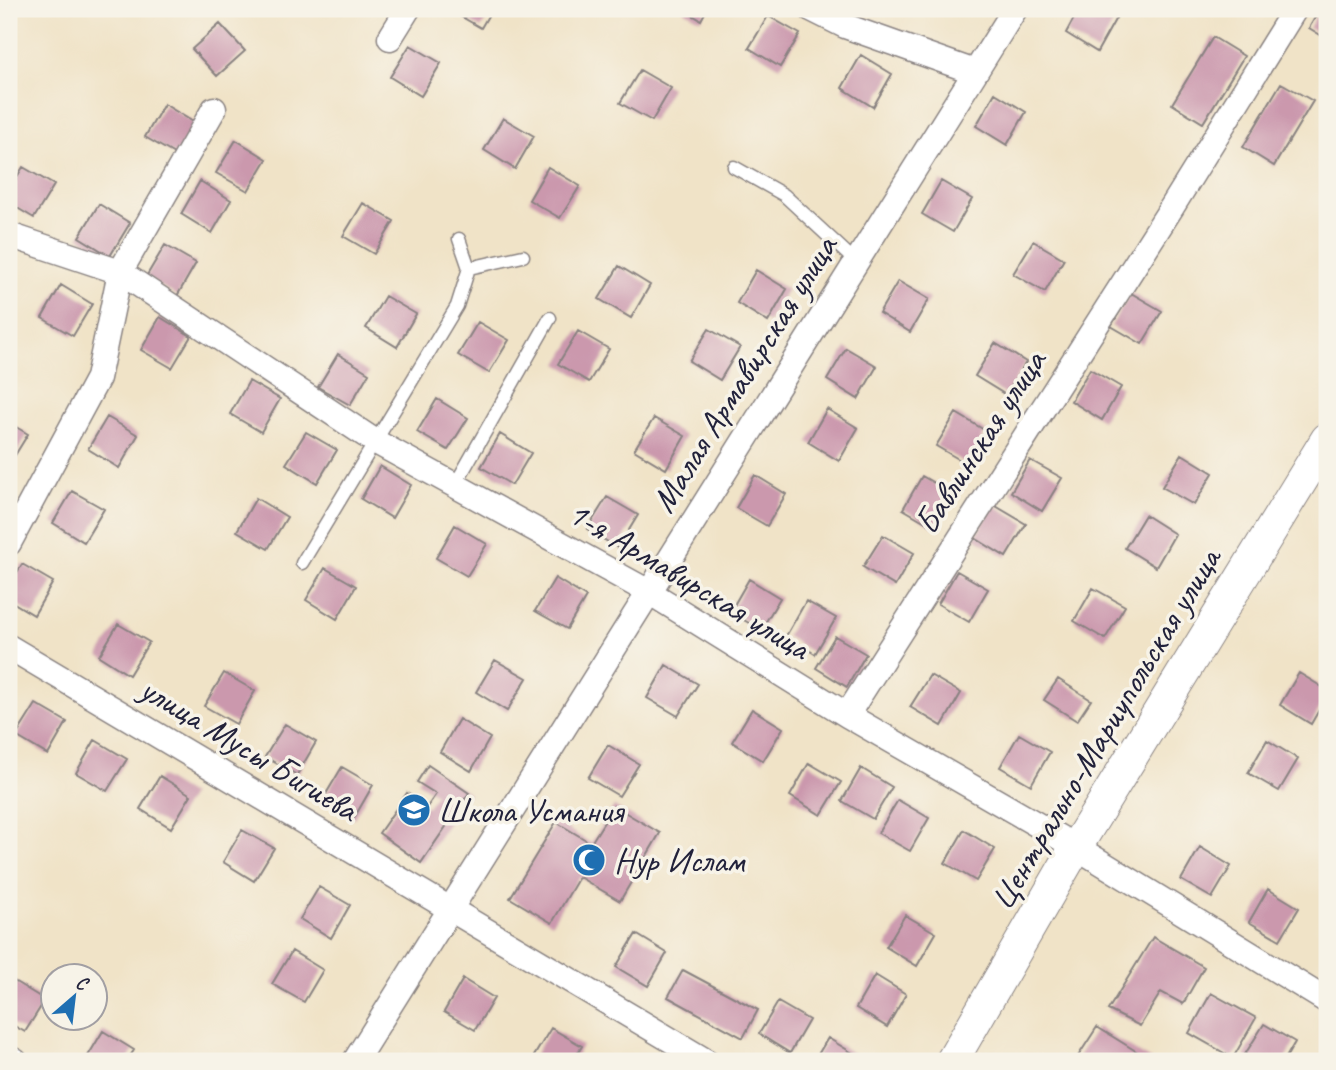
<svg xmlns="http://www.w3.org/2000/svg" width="1336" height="1070" viewBox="0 0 1336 1070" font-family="Caveat,sans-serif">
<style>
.building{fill:#cb98ad}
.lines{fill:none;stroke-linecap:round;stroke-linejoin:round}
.service-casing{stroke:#898281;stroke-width:15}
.minor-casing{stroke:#898281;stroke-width:27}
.tertiary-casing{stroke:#898281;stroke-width:34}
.service{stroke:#fff;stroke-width:12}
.minor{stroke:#fff;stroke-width:24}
.tertiary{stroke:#fff;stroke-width:32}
.labels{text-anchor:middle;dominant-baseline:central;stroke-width:7;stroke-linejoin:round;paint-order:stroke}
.street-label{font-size:35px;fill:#22223b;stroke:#f7f3e8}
.poi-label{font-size:35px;fill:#22223b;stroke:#f7f3e8;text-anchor:start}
</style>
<rect width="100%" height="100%" fill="#f7f3e8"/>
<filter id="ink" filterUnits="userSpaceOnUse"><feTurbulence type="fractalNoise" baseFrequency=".0143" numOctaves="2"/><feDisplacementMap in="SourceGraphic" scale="14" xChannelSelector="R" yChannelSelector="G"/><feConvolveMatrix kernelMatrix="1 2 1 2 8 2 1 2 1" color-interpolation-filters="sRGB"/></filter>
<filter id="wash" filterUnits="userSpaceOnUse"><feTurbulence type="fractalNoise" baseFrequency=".00686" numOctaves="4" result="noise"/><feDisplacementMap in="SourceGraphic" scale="28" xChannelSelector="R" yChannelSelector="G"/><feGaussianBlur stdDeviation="1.57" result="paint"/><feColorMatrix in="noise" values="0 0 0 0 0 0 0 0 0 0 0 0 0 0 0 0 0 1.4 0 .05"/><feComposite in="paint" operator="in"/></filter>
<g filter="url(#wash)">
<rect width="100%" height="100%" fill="#f0e3c7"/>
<g id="blocks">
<path class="building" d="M 448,9 L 492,9 L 481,28 Z
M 682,9 L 707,9 L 701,20 Z
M 1079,9 L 1121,9 L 1097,52 L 1066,33 Z
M 1320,9 L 1327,9 L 1327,39 L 1309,28 Z
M 768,16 L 800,34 L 780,67 L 749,48 Z
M 220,24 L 245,51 L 217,76 L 192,49 Z
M 1213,37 L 1244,56 L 1203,123 L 1172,104 Z
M 410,45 L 441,63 L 421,96 L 390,77 Z
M 861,55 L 892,74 L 873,107 L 842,88 Z
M 640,70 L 671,88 L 652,121 L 620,103 Z
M 1281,83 L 1313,101 L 1274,166 L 1243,147 Z
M 995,93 L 1026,112 L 1007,145 L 976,126 Z
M 164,104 L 195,123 L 176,155 L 145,137 Z
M 503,118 L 534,136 L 515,169 L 484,150 Z
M 236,140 L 267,159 L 248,191 L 216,173 Z
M 23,167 L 54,185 L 34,218 L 9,203 L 9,190 Z
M 548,167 L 580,186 L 560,218 L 529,200 Z
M 200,181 L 231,200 L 212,233 L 181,214 Z
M 941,181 L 972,199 L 953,232 L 922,214 Z
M 363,203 L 394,221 L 374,254 L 343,236 Z
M 99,204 L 130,223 L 110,256 L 79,237 Z
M 1033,241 L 1064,259 L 1045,292 L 1013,274 Z
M 165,245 L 196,263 L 177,296 L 146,277 Z
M 619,266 L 650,285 L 631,318 L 599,299 Z
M 756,270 L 787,289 L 768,322 L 737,303 Z
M 898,281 L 929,299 L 910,332 L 879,313 Z
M 61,285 L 92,304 L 73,336 L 42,318 Z
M 1131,293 L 1162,311 L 1142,344 L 1111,326 Z
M 385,296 L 416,314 L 397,347 L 366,328 Z
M 160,317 L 191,336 L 172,368 L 141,350 Z
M 478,322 L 509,340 L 489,373 L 458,355 Z
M 709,329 L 740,347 L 720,380 L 689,361 Z
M 578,331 L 609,349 L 589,382 L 558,364 Z
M 995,343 L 1026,362 L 1006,395 L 975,376 Z
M 846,348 L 877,366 L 858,399 L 827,380 Z
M 338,354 L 369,373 L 350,405 L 318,387 Z
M 1090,369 L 1121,387 L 1102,420 L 1071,401 Z
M 249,381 L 280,399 L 261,432 L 230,414 Z
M 437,399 L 468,418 L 448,450 L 417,432 Z
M 827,409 L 858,428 L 839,461 L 808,442 Z
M 956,413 L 986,431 L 967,464 L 936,446 Z
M 107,417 L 138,435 L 119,468 L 88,449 Z
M 654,418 L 685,436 L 666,469 L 634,450 Z
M 9,423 L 28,434 L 9,465 Z
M 306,432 L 337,450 L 317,483 L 286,464 Z
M 500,434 L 531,453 L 512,485 L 481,467 Z
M 1182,454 L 1213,473 L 1194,505 L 1162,487 Z
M 1030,460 L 1062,478 L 1042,511 L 1011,492 Z
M 380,466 L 411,485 L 392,518 L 361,499 Z
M 755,475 L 786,494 L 767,526 L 736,508 Z
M 922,476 L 953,494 L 934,527 L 903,509 Z
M 72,491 L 104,509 L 84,542 L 53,523 Z
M 607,497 L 638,515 L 618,548 L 587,529 Z
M 256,498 L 287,517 L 268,549 L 237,531 Z
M 994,505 L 1026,524 L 1006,557 L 975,538 Z
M 1145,515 L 1175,534 L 1156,567 L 1125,548 Z
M 455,525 L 487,544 L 467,576 L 436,558 Z
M 883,535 L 914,553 L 895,586 L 863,567 Z
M 22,564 L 53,582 L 34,615 L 9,600 L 9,586 Z
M 325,568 L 356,586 L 337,619 L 306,600 Z
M 957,571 L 988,589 L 969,622 L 938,604 Z
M 555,578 L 586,597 L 567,629 L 535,611 Z
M 749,579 L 780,598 L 761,630 L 730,612 Z
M 1093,588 L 1125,606 L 1105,639 L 1074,621 Z
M 806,601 L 836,618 L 815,654 L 786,636 Z
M 118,624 L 149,642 L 129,675 L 99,656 Z
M 835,636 L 866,654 L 847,687 L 816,668 Z
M 495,660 L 527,678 L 507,711 L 476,692 Z
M 666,665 L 698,684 L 678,716 L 647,698 Z
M 224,673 L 255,691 L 236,724 L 204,706 Z
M 1299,673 L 1327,690 L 1327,696 L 1311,724 L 1280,705 Z
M 930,675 L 961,693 L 942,726 L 910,707 Z
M 1058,679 L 1091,700 L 1077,721 L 1044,700 Z
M 36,704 L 67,722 L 48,755 L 16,736 Z
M 752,709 L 783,728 L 763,761 L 732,742 Z
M 459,719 L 490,738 L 471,771 L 440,752 Z
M 285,724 L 316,742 L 297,775 L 265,757 Z
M 1019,734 L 1050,752 L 1031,785 L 1000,767 Z
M 95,740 L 127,759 L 107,791 L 76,773 Z
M 1267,740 L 1298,759 L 1279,791 L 1248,773 Z
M 608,745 L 639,764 L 619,796 L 588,778 Z
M 809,763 L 841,782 L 821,815 L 790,796 Z
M 428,765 L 469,793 L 421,863 L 379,833 L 407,793 L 427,807 L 436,794 L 417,782 Z
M 342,767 L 373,785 L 354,818 L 323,799 Z
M 861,768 L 892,787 L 873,819 L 842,801 Z
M 160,776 L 191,795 L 171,828 L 140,809 Z
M 898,800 L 929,818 L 910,851 L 878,833 Z
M 614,806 L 660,833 L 620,901 L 579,877 L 552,923 L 510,898 L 556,822 L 591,843 Z
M 242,830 L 274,848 L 254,881 L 223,862 Z
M 964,830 L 995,849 L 976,881 L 945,863 Z
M 1200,847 L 1231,866 L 1212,898 L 1181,880 Z
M 319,887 L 350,905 L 331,938 L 300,919 Z
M 1268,889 L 1299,908 L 1280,940 L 1249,922 Z
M 905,915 L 936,933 L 917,966 L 886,947 Z
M 636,934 L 667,953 L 648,986 L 616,967 Z
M 1153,937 L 1204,967 L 1183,1004 L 1161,992 L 1140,1026 L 1108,1010 Z
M 292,951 L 323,970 L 304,1002 L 272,984 Z
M 683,970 L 758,1010 L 743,1038 L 668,997 Z
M 875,975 L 906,994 L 887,1027 L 856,1008 Z
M 463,979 L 494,998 L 475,1030 L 444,1012 Z
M 14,981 L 45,1000 L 25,1032 L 9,1023 L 9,989 Z
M 1211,993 L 1256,1018 L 1233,1058 L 1189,1033 Z
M 778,1002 L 809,1020 L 790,1053 L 759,1034 Z
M 1264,1024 L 1295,1042 L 1284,1061 L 1253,1061 L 1244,1056 Z
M 1097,1027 L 1152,1061 L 1075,1061 Z
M 551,1028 L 582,1046 L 573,1061 L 531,1061 Z
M 103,1031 L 134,1050 L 127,1061 L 85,1061 Z
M 828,1038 L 859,1057 L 856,1061 L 814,1061 Z"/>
</g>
</g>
<g filter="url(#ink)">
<use href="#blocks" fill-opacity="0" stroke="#898281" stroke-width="2"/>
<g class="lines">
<defs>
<path id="service" d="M 734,167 L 784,195 L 856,262
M 459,239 L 469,268
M 455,485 L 550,318
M 302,563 L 457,306 L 469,268 L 523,256"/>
<path id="minor" d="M 811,9 L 845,26 L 975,72
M 390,38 L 408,9
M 9,235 L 120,272 L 376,442 L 649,592 L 847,715 L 1076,847 L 1327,1001
M 9,543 L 98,378 L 120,272 L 214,109
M 9,647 L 706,1061
M 847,715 L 1172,207 L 1295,9
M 9,1058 L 15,1061
M 355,1061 L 1015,9"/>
<path id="tertiary" d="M 952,1061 L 1076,847 L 1327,439"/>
</defs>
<use href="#service" class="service-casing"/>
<use href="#minor" class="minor-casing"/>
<use href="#tertiary" class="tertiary-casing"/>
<use href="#service" class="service"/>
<use href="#minor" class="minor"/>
<use href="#tertiary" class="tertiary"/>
</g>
</g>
<defs>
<symbol id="school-disc" viewBox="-11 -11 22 22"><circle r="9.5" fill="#1f6fb2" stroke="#f7f3e8"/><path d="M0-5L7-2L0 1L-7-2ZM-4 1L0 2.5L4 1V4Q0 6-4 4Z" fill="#fff"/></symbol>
<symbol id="mosque-disc" viewBox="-11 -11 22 22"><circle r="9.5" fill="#1f6fb2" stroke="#f7f3e8"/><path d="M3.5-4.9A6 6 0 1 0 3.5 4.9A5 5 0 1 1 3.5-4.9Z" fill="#fff"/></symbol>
</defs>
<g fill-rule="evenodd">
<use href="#school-disc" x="395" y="791" width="38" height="38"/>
<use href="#mosque-disc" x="570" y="841" width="38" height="38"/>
</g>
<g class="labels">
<g class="street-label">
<text transform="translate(744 374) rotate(-58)">Малая Армавирская улица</text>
<text transform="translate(980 442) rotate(-57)">Бавлинская улица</text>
<text transform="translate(689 580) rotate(31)">1-я Армавирская улица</text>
<text transform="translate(1105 729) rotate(-59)">Центрально-Мариупольская улица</text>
<text transform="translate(249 749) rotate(31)">улица Мусы Бигиева</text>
</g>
<g class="poi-label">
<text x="438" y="810">Школа Усмания</text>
<text x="614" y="860">Нур Ислам</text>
</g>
</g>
<rect width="1336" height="1070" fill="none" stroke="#f7f3e8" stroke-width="35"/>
<g transform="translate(74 997) rotate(28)"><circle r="33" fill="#f7f3e8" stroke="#a29fa3" stroke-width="2"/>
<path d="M0-5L12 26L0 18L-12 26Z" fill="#1f6fb2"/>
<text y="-10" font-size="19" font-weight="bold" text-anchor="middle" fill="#22223b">С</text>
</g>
</svg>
